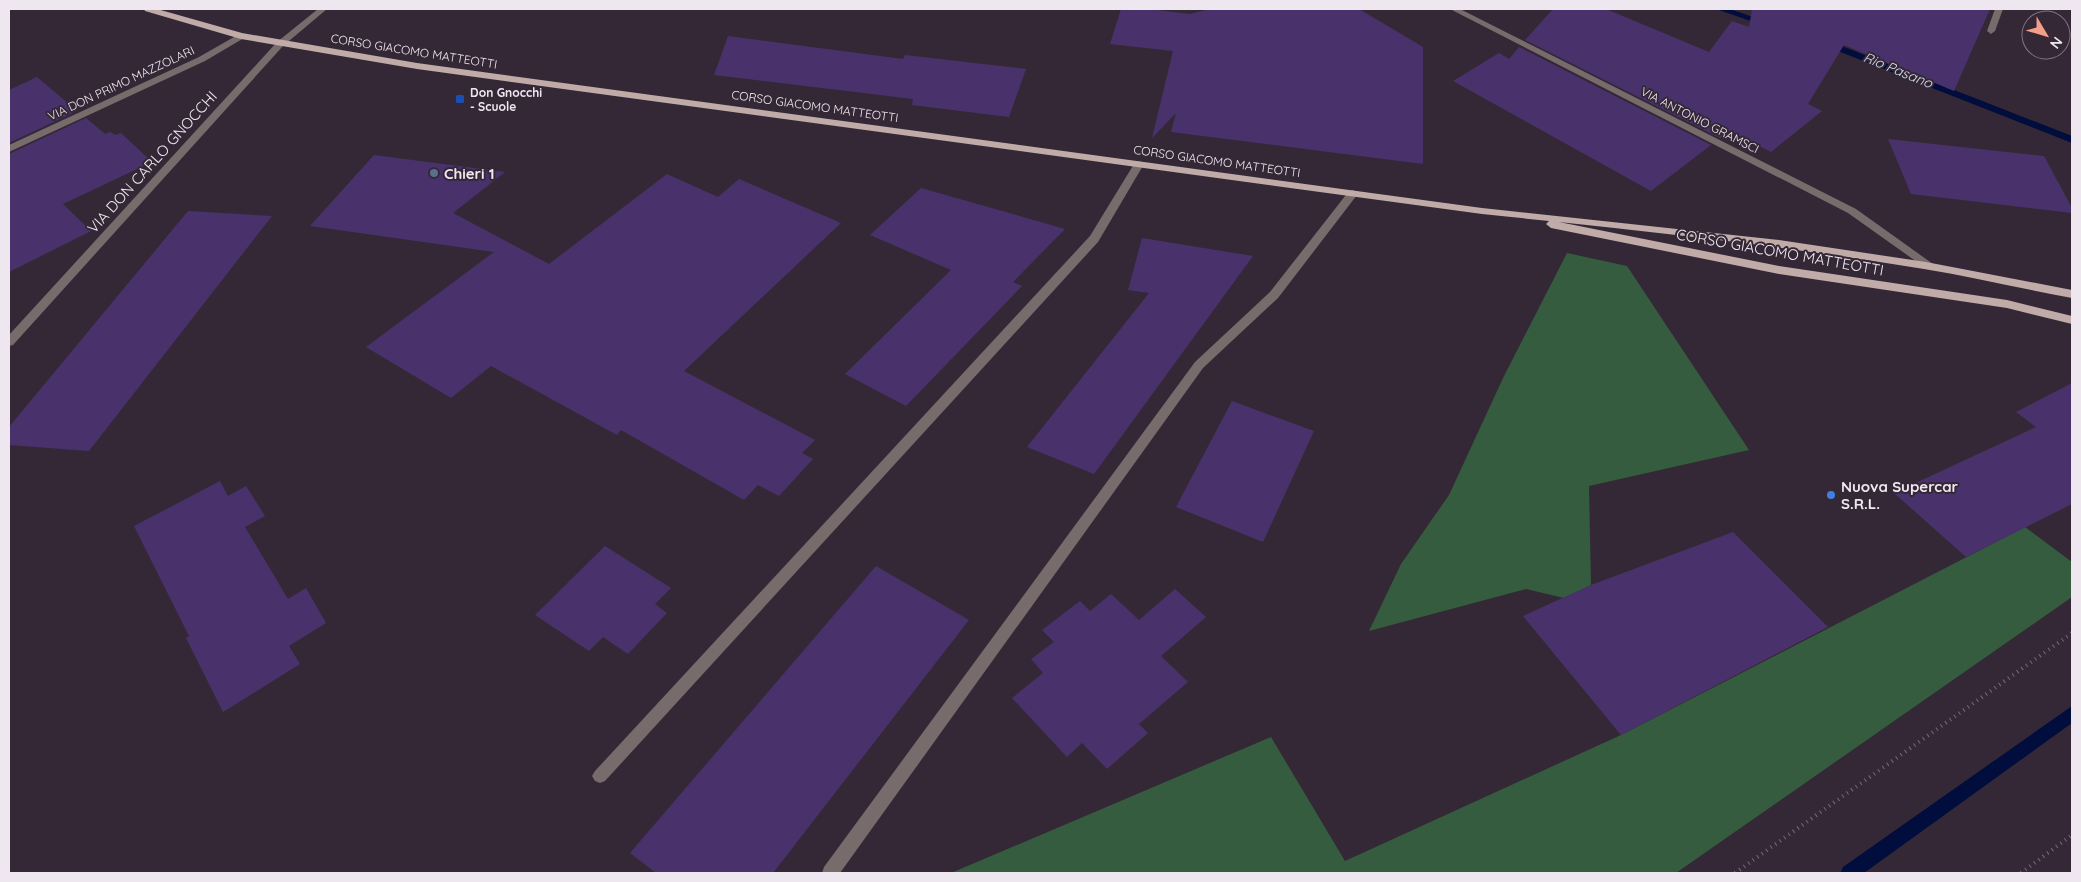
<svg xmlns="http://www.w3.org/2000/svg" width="2081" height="882" viewBox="0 0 2081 882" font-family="Quicksand,sans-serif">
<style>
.green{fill:#355c3e}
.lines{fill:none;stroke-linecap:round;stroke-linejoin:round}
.stream{fill:#000d3d;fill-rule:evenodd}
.building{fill:#49326b}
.path{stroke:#756b77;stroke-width:4;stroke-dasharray:1 4.5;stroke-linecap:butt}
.lane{fill:#776c6b;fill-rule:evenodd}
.street{fill:#776c6b;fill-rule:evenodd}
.primary{fill:#c0aba8;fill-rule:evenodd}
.transit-dot{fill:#1a4fb4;stroke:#342836;stroke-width:2}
.service-dot{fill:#5c6f8a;stroke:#342836;stroke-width:2}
.shop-dot{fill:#3f7fe0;stroke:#342836;stroke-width:2}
.labels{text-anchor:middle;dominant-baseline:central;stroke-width:4;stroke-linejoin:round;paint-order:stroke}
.far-street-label{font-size:12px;fill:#efe7f0;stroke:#342836}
.far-poi-label{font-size:12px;font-weight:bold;fill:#efe7f0;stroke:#342836;text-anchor:start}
.far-water-label{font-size:14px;font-style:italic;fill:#d4deee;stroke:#342836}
.street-label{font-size:15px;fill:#efe7f0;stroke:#342836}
.poi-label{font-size:15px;font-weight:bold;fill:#efe7f0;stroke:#342836;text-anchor:start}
</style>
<rect width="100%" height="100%" fill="#342836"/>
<path class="green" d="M 1567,253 L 1627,266 L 1749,450 L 1589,486 L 1591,585 L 1564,598 L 1526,589 L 1369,631 L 1401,564 L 1449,495 L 1504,376 Z
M 2025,527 L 2072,562 L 2072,597 L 1676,873 L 951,873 L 1271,737 L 1345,861 L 1621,735 Z"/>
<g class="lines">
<path class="stream" d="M 1716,9 L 1730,9 L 1773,24 L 1765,26 Z
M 1824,39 L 2072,136 L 2072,143 L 1820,44 L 1819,42 Z
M 2072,706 L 2072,723 L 1864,873 L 1840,873 L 1843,867 Z"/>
</g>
<path class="building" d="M 1121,9 L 1148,9 L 1190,14 L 1209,9 L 1359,9 L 1423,47 L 1423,164 L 1171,132 L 1176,113 L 1152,138 L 1173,51 L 1110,44 Z
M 1553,9 L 1606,9 L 1709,52 L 1732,21 L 1749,27 L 1752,9 L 1990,9 L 1954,91 L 1844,45 L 1808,104 L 1822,111 L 1771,152 L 1730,131 L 1720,138 L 1525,40 Z
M 728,36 L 903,59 L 905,55 L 1026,69 L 1009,117 L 912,105 L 913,99 L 714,75 Z
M 1519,47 L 1711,145 L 1651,191 L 1453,81 L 1499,53 L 1509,59 Z
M 37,77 L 77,111 L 9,143 L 9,90 Z
M 86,118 L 105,134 L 110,132 L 115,135 L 121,133 L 152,162 L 63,204 L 91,231 L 9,272 L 9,154 Z
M 1888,139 L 2044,156 L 2072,208 L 2072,213 L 1911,194 Z
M 374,155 L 505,172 L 453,213 L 549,264 L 667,174 L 718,197 L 739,179 L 841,223 L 684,371 L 815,440 L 802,453 L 813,459 L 779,496 L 758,485 L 744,500 L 621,430 L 617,435 L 491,366 L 451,398 L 366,347 L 494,252 L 310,226 Z
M 921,188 L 1065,229 L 1013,282 L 1022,286 L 906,406 L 845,374 L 951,270 L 870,235 Z
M 188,211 L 272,216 L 89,451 L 9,445 L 9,427 Z
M 1142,238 L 1253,256 L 1094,474 L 1027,447 L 1149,293 L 1128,290 Z
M 2072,383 L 2072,504 L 1966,557 L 1894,493 L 2036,427 L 2016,412 Z
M 1232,401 L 1314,431 L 1263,542 L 1176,507 Z
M 220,481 L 228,496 L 246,486 L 265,516 L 245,527 L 288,599 L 306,588 L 326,623 L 289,646 L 300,664 L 223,712 L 186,638 L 189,636 L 134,526 Z
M 1733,532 L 1828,627 L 1621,735 L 1523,616 L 1591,585 Z
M 605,546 L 671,588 L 655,604 L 667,613 L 628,654 L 603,637 L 589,651 L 535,615 Z
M 876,566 L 969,620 L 773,873 L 656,873 L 630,853 Z
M 1175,589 L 1206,617 L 1161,656 L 1188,682 L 1139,724 L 1148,733 L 1107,769 L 1082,743 L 1067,757 L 1012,698 L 1043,673 L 1031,659 L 1054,642 L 1042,630 L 1080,601 L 1090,611 L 1111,594 L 1139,620 Z"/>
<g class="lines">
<path class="path" d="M 1735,873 L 2072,633
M 2021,873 L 2072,835"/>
<path class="lane" d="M 1995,9 L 2003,9 L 1995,31 L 1991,34 L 1987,31 Z
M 1353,190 L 1358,193 L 1357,195 L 1278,298 L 1203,368 L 840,873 L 822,873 L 824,867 L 1195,362 L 1270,292 L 1349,191 Z"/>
<path class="street" d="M 318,9 L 327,9 L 283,46 L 13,345 L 9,346 L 9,335 L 277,42 Z
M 1450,9 L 1460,9 L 1856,209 L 1933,264 L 1928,268 L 1924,267 L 1848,213 Z
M 241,33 L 244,34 L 244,38 L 205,61 L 9,152 L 9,145 L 199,57 Z
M 1139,161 L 1144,164 L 1098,242 L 605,781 L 600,783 L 595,781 L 592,776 L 595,771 L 1090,236 L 1134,164 Z"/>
<path class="primary" d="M 144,9 L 157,9 L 242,33 L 417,63 L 1482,208 L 1779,240 L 1926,262 L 2072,290 L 2072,298 C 2023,289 1973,277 1924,269 C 1803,249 1681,235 1559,222 L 1779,266 L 2007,300 L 2072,316 L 2072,324 L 2007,308 L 1779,274 L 1551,228 L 1546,224 L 1549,221 L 1482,214 L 417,69 L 241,39 L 145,11 Z"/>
</g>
<rect class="transit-dot" x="455" y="94" width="10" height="10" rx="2.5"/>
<circle class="service-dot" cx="434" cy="173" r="5"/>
<circle class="shop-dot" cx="1831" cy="495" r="5"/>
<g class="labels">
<g class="far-street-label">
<text transform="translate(414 51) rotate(9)">CORSO GIACOMO MATTEOTTI</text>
<text transform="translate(121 83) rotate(-25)">VIA DON PRIMO MAZZOLARI</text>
<text transform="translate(815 106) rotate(8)">CORSO GIACOMO MATTEOTTI</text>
<text transform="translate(1700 120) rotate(27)">VIA ANTONIO GRAMSCI</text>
<text transform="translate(1217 161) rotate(8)">CORSO GIACOMO MATTEOTTI</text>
</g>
<g class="far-poi-label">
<text x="470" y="92">Don Gnocchi<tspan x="470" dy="14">- Scuole</tspan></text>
</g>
<g class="far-water-label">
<text transform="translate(1898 70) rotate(22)">Rio Pasano</text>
</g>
<g class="street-label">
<text transform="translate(152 162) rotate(-48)">VIA DON CARLO GNOCCHI</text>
<text transform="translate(1780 252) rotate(10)">CORSO GIACOMO MATTEOTTI</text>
</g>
<g class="poi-label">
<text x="444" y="173">Chieri 1</text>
<text x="1841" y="486">Nuova Supercar<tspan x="1841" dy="17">S.R.L.</tspan></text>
</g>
</g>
<rect width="2081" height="882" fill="none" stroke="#efe7f0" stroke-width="20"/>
<g transform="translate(2046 35) rotate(128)"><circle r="24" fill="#342836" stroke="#7f7480"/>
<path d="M0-4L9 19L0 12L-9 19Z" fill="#f49e88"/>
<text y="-8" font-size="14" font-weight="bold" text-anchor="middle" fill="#efe7f0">N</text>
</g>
</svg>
